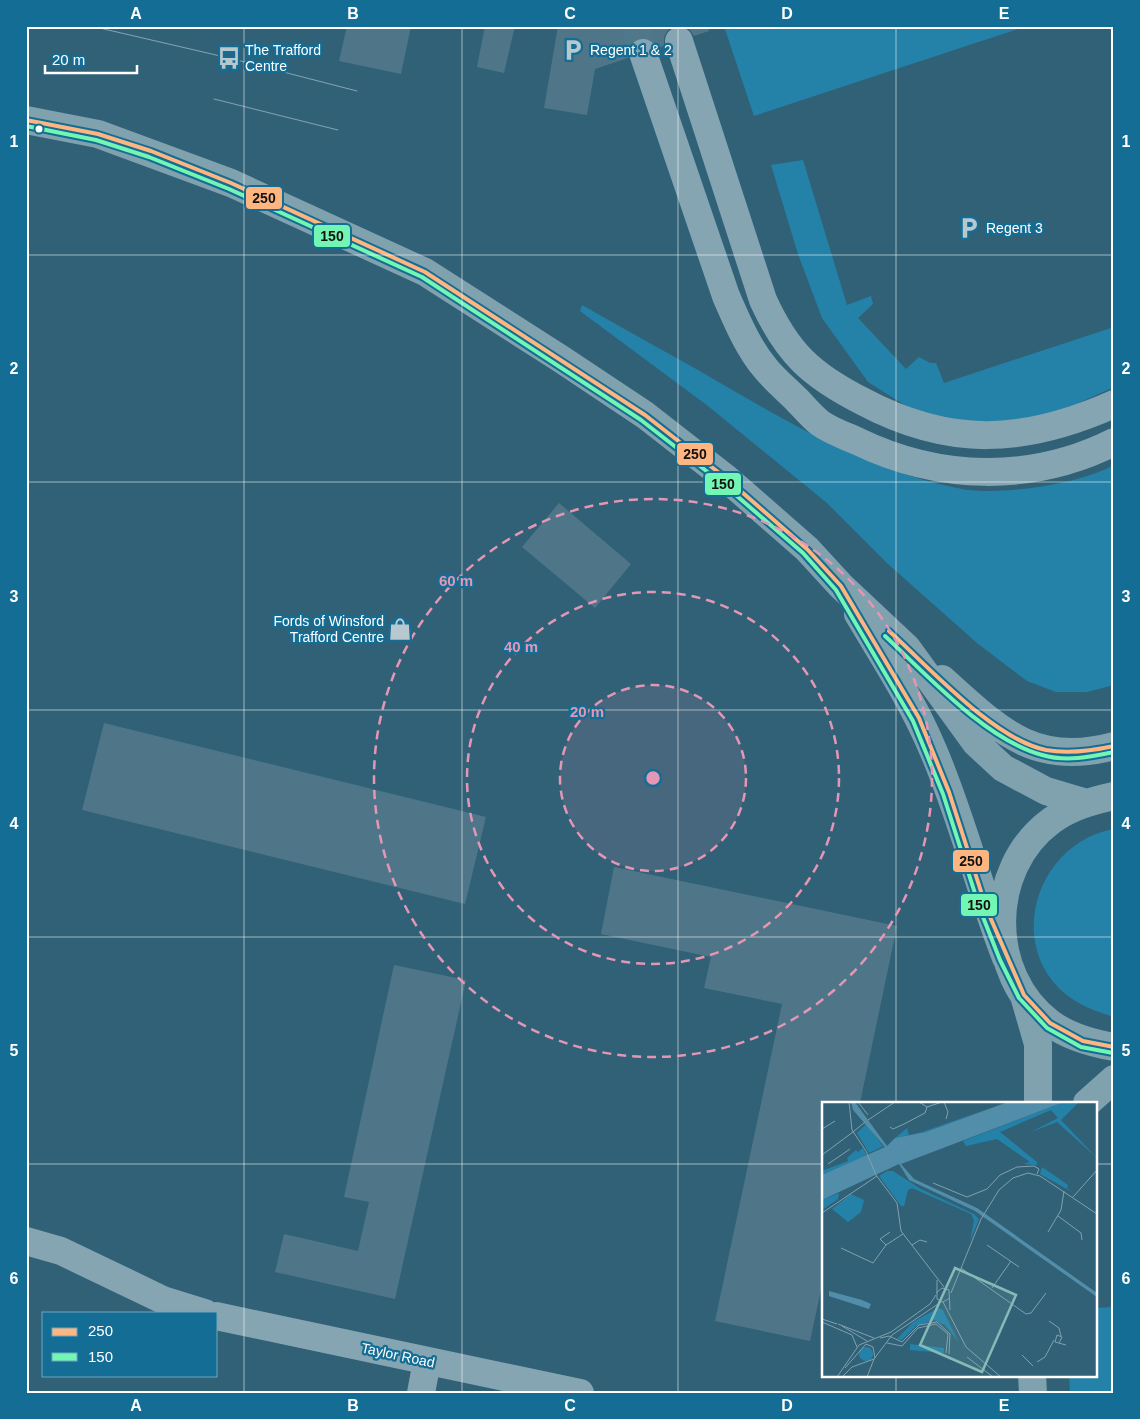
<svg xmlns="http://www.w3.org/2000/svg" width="1140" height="1419" viewBox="0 0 1140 1419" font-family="Arial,sans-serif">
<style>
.green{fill:#2482a9}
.building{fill:#4f7688}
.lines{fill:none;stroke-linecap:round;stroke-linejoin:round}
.street-tunnel{stroke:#4f798b;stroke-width:28;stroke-dasharray:28 14;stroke-linecap:butt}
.street{stroke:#86a5b2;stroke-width:28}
.secondary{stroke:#80a1ae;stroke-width:28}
.tram{stroke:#88a4b2;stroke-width:1}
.bus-1-casing{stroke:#136d94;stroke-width:8}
.bus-2-casing{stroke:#136d94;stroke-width:8}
.bus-1{stroke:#ffb580;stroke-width:4}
.bus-2{stroke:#73f6b3;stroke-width:4}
.grid{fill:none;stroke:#fff;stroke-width:1;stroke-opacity:0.55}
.ring{fill:none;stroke:#e497b5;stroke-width:2.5;stroke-dasharray:9 6}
.bus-dot{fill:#fff;stroke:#136d94;stroke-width:2}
.labels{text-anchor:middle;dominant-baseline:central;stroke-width:4.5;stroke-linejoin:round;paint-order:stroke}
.poi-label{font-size:14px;fill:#fff;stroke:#136d94;text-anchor:start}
.street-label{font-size:14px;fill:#fff;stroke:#136d94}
.inset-road{fill:none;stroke:#83a0ad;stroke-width:1}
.view{fill:#87bab6;fill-opacity:0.15;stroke:#87bab6;stroke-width:2.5}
.inset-edge{fill:none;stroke:#fff;stroke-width:2.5}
.centre{fill:#e497b5;stroke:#136d94;stroke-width:2.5}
.ring-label{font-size:15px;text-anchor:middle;font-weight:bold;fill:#e497b5;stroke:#136d94;stroke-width:4.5;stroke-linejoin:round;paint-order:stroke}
.line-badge{stroke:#136d94;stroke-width:2}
.pale-badge-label{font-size:14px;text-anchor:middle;font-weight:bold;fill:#111}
.neatline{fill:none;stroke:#fff;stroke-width:2}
.grid-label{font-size:16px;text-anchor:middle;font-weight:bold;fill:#fff}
</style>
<rect width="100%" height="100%" fill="#306177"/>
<path class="green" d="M 724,26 L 1027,26 L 754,116 Z
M 803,160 L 847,305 L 871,296 L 873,304 L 858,318 L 906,369 L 919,357 L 930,363 L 936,363 L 944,383 L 1114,327 L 1114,387 L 1059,412 L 1003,422 L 950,421 L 911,409 L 868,382 L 822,318 L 798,254 L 771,165 Z
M 582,305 C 620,327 659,348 698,370 C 779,417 868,472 962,489 C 1001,496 1080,484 1114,465 L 1114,685 L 1087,692 L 1056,692 L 1027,681 L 977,643 L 888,564 L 827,503 L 708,406 L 580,311 Z
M 1114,829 L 1114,1017 C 1095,1011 1078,1005 1063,992 C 1005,940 1039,842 1114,829 Z
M 1114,1307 L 1114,1393 L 1070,1393 L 1069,1375 L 1096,1375 L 1096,1308 Z"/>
<path class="building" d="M 347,26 L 411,26 L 401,74 L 339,61 Z
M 485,26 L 515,26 L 504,73 L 477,67 Z
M 558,26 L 674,26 L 668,30 L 664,37 L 664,46 L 658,48 L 653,41 L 646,38 L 638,38 L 631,43 L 628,50 L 628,58 L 595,69 L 587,115 L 544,108 Z
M 683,26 L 708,26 L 709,31 L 694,36 L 690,30 Z
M 559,503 L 631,564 L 595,608 L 522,547 Z
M 104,723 L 486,817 L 465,904 L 82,810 Z
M 614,867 L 897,926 L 860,1103 L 824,1103 L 824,1276 L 810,1341 L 715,1321 L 782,1004 L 704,988 L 711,957 L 601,934 Z
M 394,965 L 466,980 L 395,1299 L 275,1272 L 284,1234 L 358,1251 L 369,1202 L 344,1197 Z"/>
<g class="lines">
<path class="street-tunnel" d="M 635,26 L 643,53"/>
<path class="street" d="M 679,41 L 763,300 C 787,353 811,375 862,401 C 950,448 1024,444 1114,404
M 643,53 L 726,296 C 737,321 748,348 766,369 C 775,380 786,389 796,399 C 804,407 811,416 820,423 C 831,431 846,436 857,441 C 939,481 1032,483 1114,442
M 26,1241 L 61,1251 L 163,1300 L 205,1313
M 216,1316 L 580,1393
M 421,1393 L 427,1361"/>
<path class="secondary" d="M 26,120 L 98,134 L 231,183 L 425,272 L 561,359 L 645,415 L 727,479 L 807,549 L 841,586 L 907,648 L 976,743 L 1003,768 L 1046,791 L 1083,802
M 858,614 C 884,658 913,702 933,750 C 962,817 979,889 1006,958
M 942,679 C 997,728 1033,768 1114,746
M 1114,796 C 1091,801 1070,807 1051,821 C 986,869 986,975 1050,1023 C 1069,1037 1091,1043 1114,1047
M 1025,999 L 1038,1044 L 1038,1103
M 1087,1103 L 1114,1079
M 1032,1375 L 1033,1393"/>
<path class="tram" d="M 91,26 L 229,58 L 357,91
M 214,99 L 338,130"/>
<defs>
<path id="bus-1" d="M 26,120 L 98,134 L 151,151 L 231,183 L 425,272 L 645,415 L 727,479 L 807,549 L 841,586 L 919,718 L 949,792 L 987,910 L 1024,995 L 1050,1023 L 1083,1041 L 1114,1047
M 889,631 C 929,667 993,739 1046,750 C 1069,754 1091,751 1114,746"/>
<path id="bus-2" d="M 26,126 L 96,140 L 149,157 L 229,189 L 422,277 L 641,420 L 723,484 L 803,553 L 836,590 L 913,721 L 943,794 L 981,912 L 1000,960 L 1019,998 L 1047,1028 L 1081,1047 L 1113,1053
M 885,636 C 927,675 986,740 1042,755 C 1066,762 1090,757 1114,752"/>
</defs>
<use href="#bus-1" class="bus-1-casing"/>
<use href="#bus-2" class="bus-2-casing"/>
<use href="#bus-1" class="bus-1"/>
<use href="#bus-2" class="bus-2"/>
</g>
<path class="grid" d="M 244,26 L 244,1393M 462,26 L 462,1393M 678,26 L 678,1393M 896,26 L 896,1103M 26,255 L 1114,255M 26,482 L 1114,482M 26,710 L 1114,710M 26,937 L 1114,937M 26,1164 L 824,1164M 1096,1164 L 1114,1164M 896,1375 L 896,1393"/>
<circle cx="653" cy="778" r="93" fill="#e497b5" fill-opacity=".12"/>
<g class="ring">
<circle cx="653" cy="778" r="93"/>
<circle cx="653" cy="778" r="186"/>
<circle cx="653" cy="778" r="279"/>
</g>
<defs>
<symbol id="parking-bare" viewBox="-9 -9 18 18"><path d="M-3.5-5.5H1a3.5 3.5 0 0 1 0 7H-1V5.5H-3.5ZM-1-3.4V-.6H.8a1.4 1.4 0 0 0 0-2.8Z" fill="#b7c8cf" stroke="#136d94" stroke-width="2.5" paint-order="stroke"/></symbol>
<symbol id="bus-bare" viewBox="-9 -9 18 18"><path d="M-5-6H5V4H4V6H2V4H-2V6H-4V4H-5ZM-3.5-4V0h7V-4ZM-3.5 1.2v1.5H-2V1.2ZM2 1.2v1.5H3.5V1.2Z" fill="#b7c8cf" stroke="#136d94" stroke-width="2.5" paint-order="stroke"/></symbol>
<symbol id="shop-bare" viewBox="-9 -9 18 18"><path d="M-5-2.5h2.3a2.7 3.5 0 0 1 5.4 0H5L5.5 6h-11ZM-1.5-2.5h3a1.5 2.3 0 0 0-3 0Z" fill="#b7c8cf" stroke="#136d94" stroke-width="2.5" paint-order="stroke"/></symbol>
</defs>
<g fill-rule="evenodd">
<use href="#parking-bare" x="557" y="34" width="32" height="32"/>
<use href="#bus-bare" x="213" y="42" width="32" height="32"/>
<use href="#parking-bare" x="953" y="212" width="32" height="32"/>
<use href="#shop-bare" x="384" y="613" width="32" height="32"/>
</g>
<circle class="bus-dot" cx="39" cy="129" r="4.5"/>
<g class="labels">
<g class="poi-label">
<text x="245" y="50">The Trafford<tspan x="245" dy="16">Centre</tspan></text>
<text x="590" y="50">Regent 1 &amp; 2</text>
<text x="986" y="228">Regent 3</text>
<text x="384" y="621" text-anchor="end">Fords of Winsford<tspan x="384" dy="16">Trafford Centre</tspan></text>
</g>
<g class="street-label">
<text transform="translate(398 1355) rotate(12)">Taylor Road</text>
</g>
</g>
<g transform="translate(822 1102)">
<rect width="275" height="275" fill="#306177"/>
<path d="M 186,0 L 104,30 L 73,36 L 85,26 L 87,33 L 100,30 ZM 242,0 L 257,0 L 239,18 L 275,56 L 235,20 L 209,30 L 236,16 L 229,8 L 178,30 L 215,60 L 215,63 L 201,62 L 208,60 L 175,37 L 144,44 L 141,39 ZM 44,22 L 60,43 L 62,44 L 47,51 L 35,31 ZM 41,46 L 45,54 L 0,73 L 0,69 L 26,59 L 25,56 L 34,48 L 36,50 ZM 220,65 L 246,83 L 245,86 L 252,91 L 218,72 ZM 65,69 L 71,69 L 99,87 L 152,112 L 157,117 L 148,139 L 152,118 L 149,112 L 90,86 L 86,88 L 82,104 L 79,104 L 57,74 ZM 17,91 L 16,97 L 0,108 L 0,98 ZM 29,92 L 42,98 L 39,110 L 26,120 L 10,107 ZM 116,206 L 121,208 L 136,239 L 123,223 L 112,218 L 94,224 L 80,238 L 75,237 L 91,220 ZM 88,242 L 122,246 L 122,251 L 88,248 ZM37 252a7 7 0 1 1 14 0a7 7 0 1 1-14 0Z" fill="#2482a9"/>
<path d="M 29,0 L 33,0 L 65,44 L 73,36 L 104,30 L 186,0 L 242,0 L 79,62 L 92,77 L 155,106 L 275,191 L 275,195 L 153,109 L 87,78 L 77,62 L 0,98 L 0,73 L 63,45 L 31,8 ZM 7,189 L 40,198 L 49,202 L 47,207 L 19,198 L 7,194 Z" fill="#528ea9"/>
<path class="inset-road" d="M 27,0 L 30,28 L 44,49 L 54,73 L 75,101 L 79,129 L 122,185M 36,0 L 46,13M 97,0 L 105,5 L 120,0M 122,0 L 126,10 L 124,17M 46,18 L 73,0M 68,25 L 71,27 L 82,22 L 103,11 L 105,5M 0,27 L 13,19M 31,30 L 43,20M 0,53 L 31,30M 6,62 L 28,47M 111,81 L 145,95 L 165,87 L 178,73 L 195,65 L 212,64 L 217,67 L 215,72M 251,95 L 275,68M 0,111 L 55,74M 236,114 L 259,131 L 260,138M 226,130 L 239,108 L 242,89M 64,143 L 58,137 L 68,130M 90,143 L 98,138 L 105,140M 165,143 L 197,165M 19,146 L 51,161 L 64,143 L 81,132M 139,166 L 204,212 L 209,211 L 224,191M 115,178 L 115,197 L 121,200 L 128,196M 170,186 L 189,159M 114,191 L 120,186 L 127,188 L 128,208M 129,191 L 159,117 L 177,88 L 191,76 L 206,71 L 218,74 L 275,112M 121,200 L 144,245 L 179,275M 0,217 L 15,222M 227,219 L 237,226 L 239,234M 0,220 L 30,233 L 35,245M 16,222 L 52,236M 20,224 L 45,239M 58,236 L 67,234 L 80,240 L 97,223 L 115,220 L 128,232 L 127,252M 65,241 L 80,244 L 96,226 L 114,222 L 126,232 L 124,251M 237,241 L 240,235 L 235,233 L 233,240 L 244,243M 200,253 L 211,264M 145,255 L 171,275M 215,260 L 223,255 L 232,238M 23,266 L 44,242 L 51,245 L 53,256M 15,275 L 37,243 L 69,230 L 108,202 L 114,193M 20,275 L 30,265 L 52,257 L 70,233 L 119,200M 45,275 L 52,257"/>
<path class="view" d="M 133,166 L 194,193 L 160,270 L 98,243 Z"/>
<rect width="275" height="275" class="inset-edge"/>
</g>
<circle cx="653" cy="778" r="8" class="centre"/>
<g class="ring-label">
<text x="456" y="586">60 m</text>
<text x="521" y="652">40 m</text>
<text x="587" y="717">20 m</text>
</g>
<g class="line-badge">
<rect x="245" y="186" width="38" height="24" rx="5" fill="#ffb580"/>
<rect x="313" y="224" width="38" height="24" rx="5" fill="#73f6b3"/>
<rect x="676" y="442" width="38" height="24" rx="5" fill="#ffb580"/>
<rect x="704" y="472" width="38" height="24" rx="5" fill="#73f6b3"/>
<rect x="952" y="849" width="38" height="24" rx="5" fill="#ffb580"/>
<rect x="960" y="893" width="38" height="24" rx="5" fill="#73f6b3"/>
</g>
<g class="pale-badge-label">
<text x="264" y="203">250</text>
<text x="332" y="241">150</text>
<text x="695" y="459">250</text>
<text x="723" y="489">150</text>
<text x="971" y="866">250</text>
<text x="979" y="910">150</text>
</g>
<rect width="1140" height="1419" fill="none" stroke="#136d94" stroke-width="55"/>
<rect x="42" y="1312" width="175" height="65" fill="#136d94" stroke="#71a7bf"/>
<rect x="52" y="1328" width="25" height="8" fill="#ffb580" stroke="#71a7bf"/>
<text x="88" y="1336" font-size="15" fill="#ffffff">250</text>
<rect x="52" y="1353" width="25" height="8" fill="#73f6b3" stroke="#71a7bf"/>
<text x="88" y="1362" font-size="15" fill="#ffffff">150</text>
<path d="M45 65v8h92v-8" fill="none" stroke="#ffffff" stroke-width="2.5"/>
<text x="52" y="65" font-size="15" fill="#ffffff" stroke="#136d94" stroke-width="4" paint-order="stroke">20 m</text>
<rect x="28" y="28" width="1084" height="1364" class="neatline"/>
<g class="grid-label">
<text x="136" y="19">A</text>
<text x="353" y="19">B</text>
<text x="570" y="19">C</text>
<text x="787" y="19">D</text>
<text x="1004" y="19">E</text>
<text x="14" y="147">1</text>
<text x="1126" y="147">1</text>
<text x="14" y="374">2</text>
<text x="1126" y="374">2</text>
<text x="14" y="602">3</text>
<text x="1126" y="602">3</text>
<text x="14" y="829">4</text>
<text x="1126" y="829">4</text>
<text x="14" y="1056">5</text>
<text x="1126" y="1056">5</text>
<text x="14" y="1284">6</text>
<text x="1126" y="1284">6</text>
<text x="136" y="1411">A</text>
<text x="353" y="1411">B</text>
<text x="570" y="1411">C</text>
<text x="787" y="1411">D</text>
<text x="1004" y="1411">E</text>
</g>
</svg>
